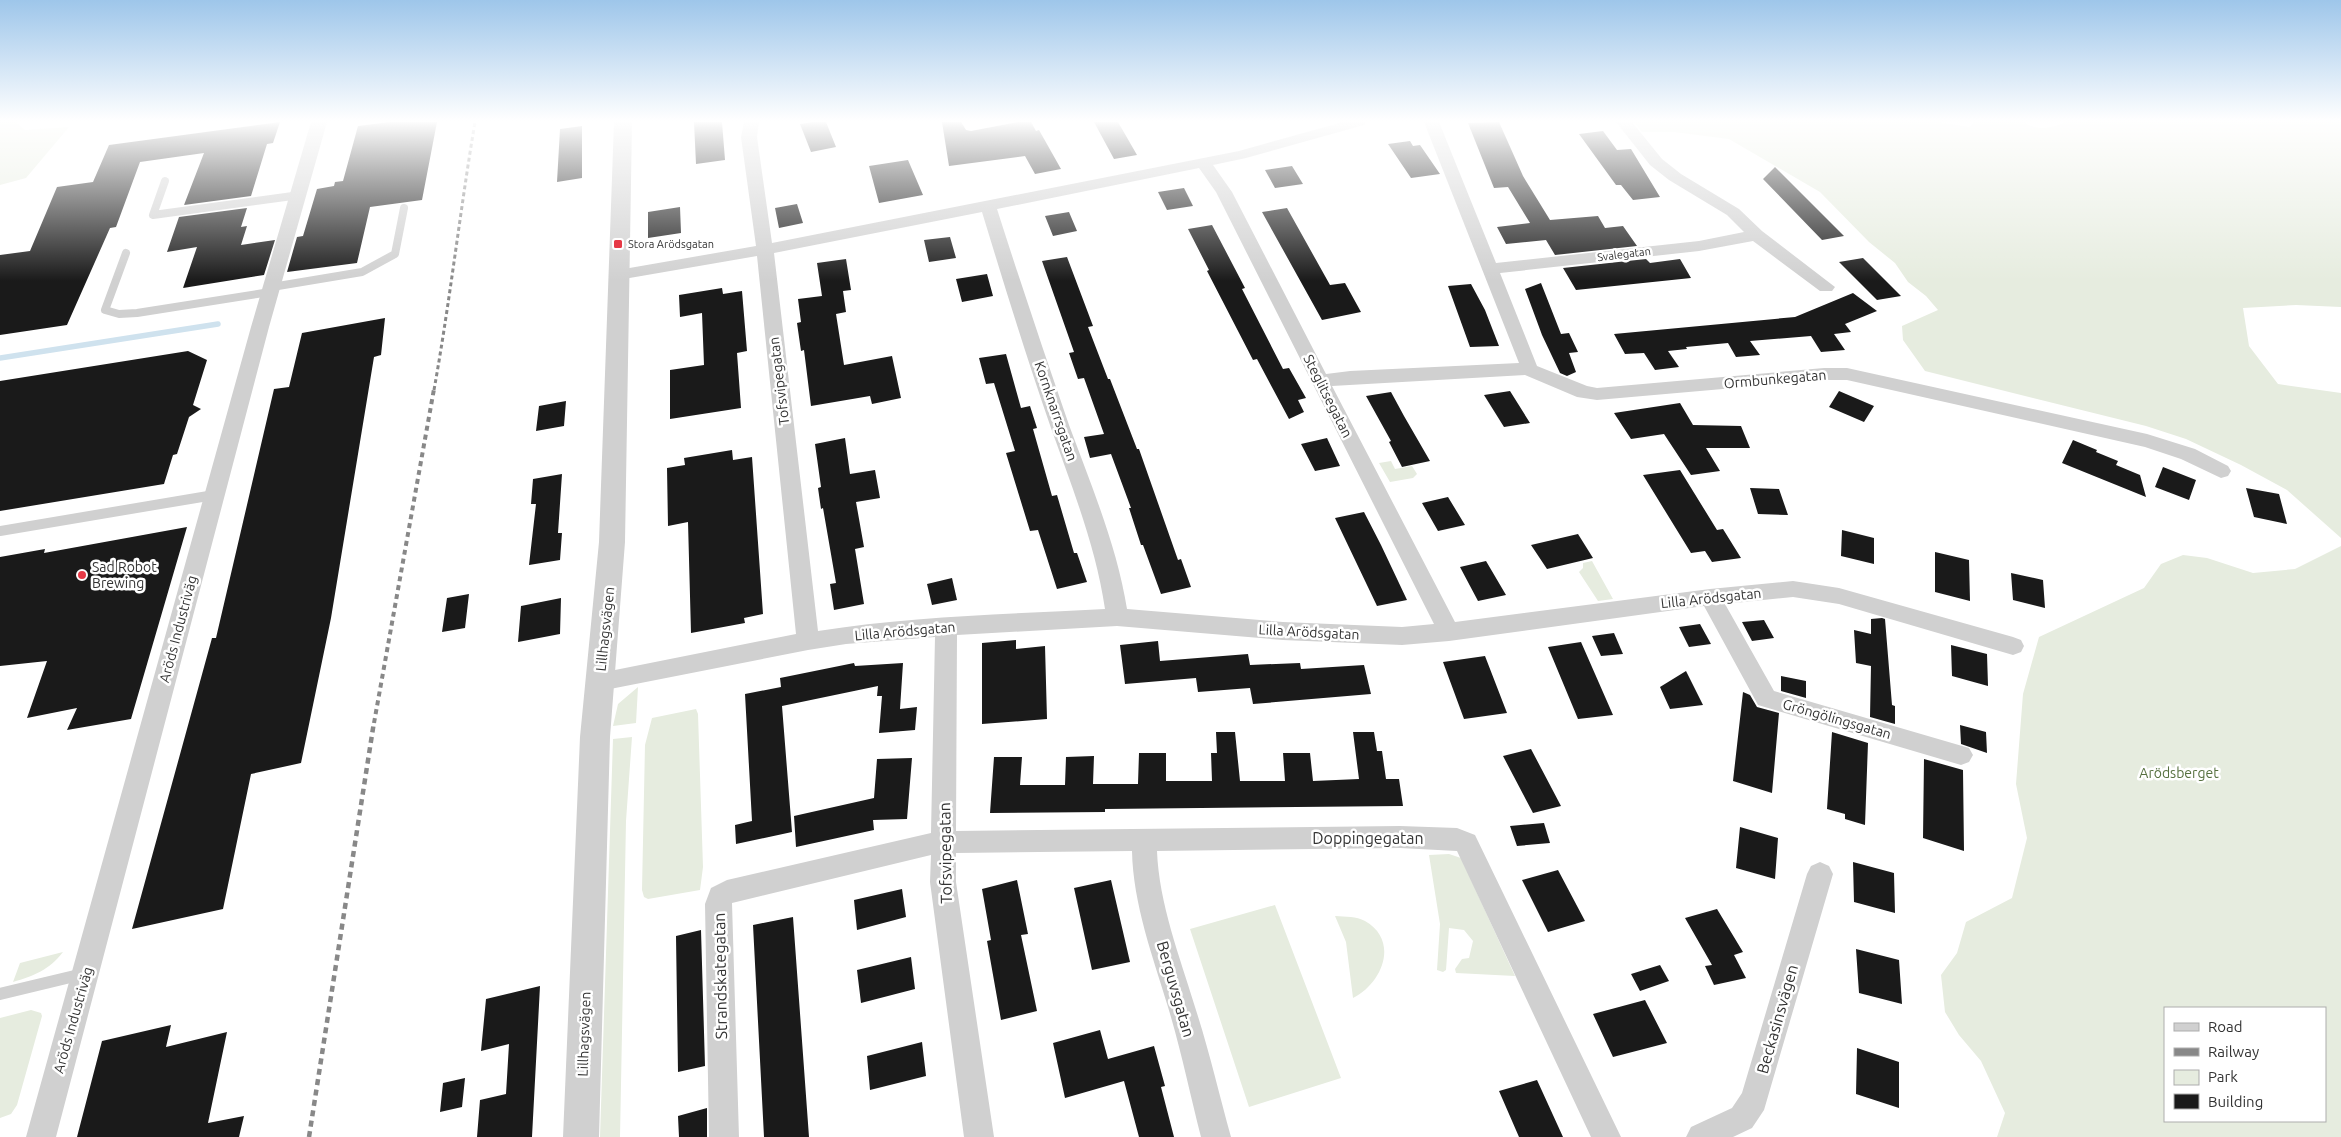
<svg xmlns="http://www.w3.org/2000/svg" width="2341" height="1137" viewBox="0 0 2341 1137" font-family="Ubuntu,sans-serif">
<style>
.green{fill:#e6ecdf;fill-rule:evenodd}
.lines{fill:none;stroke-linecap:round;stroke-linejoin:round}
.stream{stroke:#cfe2ee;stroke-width:5.5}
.building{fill:#1a1a1a}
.service-far2{stroke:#d0d0d0;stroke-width:8}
.service-far1{stroke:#d0d0d0;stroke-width:10}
.service{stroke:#d0d0d0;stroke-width:12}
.minor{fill:#d0d0d0;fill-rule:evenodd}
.tertiary{fill:#d0d0d0;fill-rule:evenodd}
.rail-far2{stroke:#888;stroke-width:3;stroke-dasharray:4 3;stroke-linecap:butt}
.rail-far1{stroke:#888;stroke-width:4;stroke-dasharray:5 4;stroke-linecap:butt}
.rail{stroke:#888;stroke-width:4.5;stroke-dasharray:6 4.5;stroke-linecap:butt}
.poi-dot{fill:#e63946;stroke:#fff;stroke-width:2}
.labels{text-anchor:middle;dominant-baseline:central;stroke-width:5;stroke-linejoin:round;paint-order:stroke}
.far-poi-label{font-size:11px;fill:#333;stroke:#fff;text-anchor:start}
.far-street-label{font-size:11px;fill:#333;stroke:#fff}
.street-label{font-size:14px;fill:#333;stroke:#fff}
.poi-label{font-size:14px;fill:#333;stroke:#fff;text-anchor:start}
.park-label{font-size:14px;fill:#56703f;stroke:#fff}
.near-street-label{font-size:16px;fill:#333;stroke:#fff}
</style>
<rect width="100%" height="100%" fill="#fff"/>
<path class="green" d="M 0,122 L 16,122 L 25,130 L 69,127 L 26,178 L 0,185 Z
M 1634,122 L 1939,122 L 1969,127 L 1974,122 L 2024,122 C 2036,131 2052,129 2064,122 L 2341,122 L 2341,307 L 2296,305 L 2243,308 L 2249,346 L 2278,384 L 2341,393 L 2341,538 L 2287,490 L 2241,465 L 2186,439 L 2146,426 L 1925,371 L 1903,340 L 1902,326 L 1938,310 L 1926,296 L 1908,282 L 1895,263 L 1869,242 L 1820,192 L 1729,139 L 1674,132 L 1642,132 Z
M 1391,461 L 1395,469 L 1412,466 L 1417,474 L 1413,478 L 1390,482 L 1379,463 Z
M 2341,546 L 2341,1137 L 1997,1137 L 2005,1113 L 1981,1061 L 1959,1035 L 1945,1012 L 1941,975 L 1957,953 L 1966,922 L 2012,898 L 2027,838 L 2016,784 L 2023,694 L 2039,637 L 2144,588 L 2161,564 L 2183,555 L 2207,558 L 2253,573 L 2295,569 ZM 2165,1008 L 2325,1008 L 2325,1121 L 2165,1121 Z
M 1592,561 L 1613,599 L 1598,601 L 1579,572 L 1583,568 L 1583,563 Z
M 638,687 L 636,723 L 613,726 L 618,704 Z
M 696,709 L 698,714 L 703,867 L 700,890 L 648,899 L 644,897 L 642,890 L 645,745 L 652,718 Z
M 632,737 L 626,821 L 620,1137 L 600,1137 L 613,739 Z
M 1449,854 L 1461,858 L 1515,976 L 1456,973 L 1455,969 L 1462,959 L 1469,958 L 1473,941 L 1464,930 L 1449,928 L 1446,970 L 1443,972 L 1437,970 L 1440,924 L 1429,855 Z
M 1275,905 L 1341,1078 L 1249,1107 L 1190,929 Z
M 1335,916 C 1346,917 1356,916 1365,921 C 1400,941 1382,984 1353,998 L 1346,942 Z
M 63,952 C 49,970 34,976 13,982 L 20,963 Z
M 31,1010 L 41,1013 L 42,1016 L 17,1105 L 11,1114 L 0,1118 L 0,1018 Z"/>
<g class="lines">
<path class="stream" d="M 0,358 L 218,324"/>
</g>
<path class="building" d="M 280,122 L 273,143 L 267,144 L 251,196 L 184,205 L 204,153 L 140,162 L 116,227 L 110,228 L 67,325 L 0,335 L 0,255 L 30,251 L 57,187 L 93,182 L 109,145 Z
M 390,122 L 437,122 L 422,200 L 370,207 L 357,263 L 287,272 L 297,237 L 303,236 L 317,189 L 334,186 L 335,182 L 343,181 L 358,126 Z
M 694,122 L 722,122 L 725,160 L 696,164 Z
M 813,122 L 826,122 L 836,147 L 811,152 L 800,124 Z
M 942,122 L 961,122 L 966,130 L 971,131 L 1018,122 L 1031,122 L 1036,131 L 1039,130 L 1061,169 L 1035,174 L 1025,156 L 949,166 Z
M 1094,122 L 1118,122 L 1137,155 L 1114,159 Z
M 1499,122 L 1523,176 L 1550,220 L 1598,216 L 1605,228 L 1623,226 L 1637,246 L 1555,255 L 1546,240 L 1506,244 L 1497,227 L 1530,223 L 1508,187 L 1494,188 L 1468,123 Z
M 582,126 L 582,178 L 557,182 L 560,129 Z
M 1603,131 L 1617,150 L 1631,149 L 1660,197 L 1633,200 L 1621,185 L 1616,185 L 1579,134 Z
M 1410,141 L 1413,146 L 1420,145 L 1440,174 L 1411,178 L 1388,144 Z
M 908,160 L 923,195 L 879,203 L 869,166 Z
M 1292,166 L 1303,184 L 1275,188 L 1265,170 Z
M 1775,167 L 1844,236 L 1822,240 L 1763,179 Z
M 1184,188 L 1193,206 L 1167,210 L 1158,192 Z
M 797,204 L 803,223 L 779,228 L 775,208 Z
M 680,207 L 681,233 L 648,238 L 648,212 Z
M 247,208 L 241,227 L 247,226 L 241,245 L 275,240 L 264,275 L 183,288 L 197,247 L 167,252 L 179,217 Z
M 1287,208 L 1330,285 L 1345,283 L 1361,312 L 1322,320 L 1262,212 Z
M 1069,212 L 1077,231 L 1053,236 L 1045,216 Z
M 1212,225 L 1245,288 L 1242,289 L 1283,369 L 1289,368 L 1306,398 L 1298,400 L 1304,412 L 1289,419 L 1257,359 L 1253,360 L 1207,271 L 1209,270 L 1188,229 Z
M 950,237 L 956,258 L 929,262 L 924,240 Z
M 1067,257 L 1093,326 L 1088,327 L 1108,379 L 1110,379 L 1137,449 L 1139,449 L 1178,560 L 1181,559 L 1191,587 L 1161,594 L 1143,545 L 1141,545 L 1129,508 L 1131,508 L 1111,454 L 1090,458 L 1084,437 L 1104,434 L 1084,378 L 1078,379 L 1069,353 L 1074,352 L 1042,261 Z
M 1863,258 L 1901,296 L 1877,300 L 1839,262 Z
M 846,259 L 851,290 L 843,291 L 846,312 L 836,314 L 844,365 L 892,356 L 901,398 L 872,404 L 870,396 L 811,406 L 804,350 L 801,351 L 797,323 L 801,322 L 798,299 L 822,296 L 817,263 Z
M 1646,259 L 1650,263 L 1680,259 L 1691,278 L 1576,290 L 1563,268 Z
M 987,274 L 993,296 L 962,302 L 956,279 Z
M 1541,283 L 1561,334 L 1569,333 L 1578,352 L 1569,353 L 1576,372 L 1567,376 L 1560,373 L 1542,335 L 1525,289 Z
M 1471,284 L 1485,310 L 1499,346 L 1470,347 L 1448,286 Z
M 722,288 L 723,294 L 742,291 L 747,351 L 737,353 L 741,408 L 670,419 L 670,370 L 704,365 L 702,313 L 680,317 L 679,295 Z
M 1853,293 L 1877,311 L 1845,324 L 1851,332 L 1834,334 L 1845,350 L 1821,352 L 1811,336 L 1750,341 L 1760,355 L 1736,357 L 1728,343 L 1686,347 L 1687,349 L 1668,351 L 1679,367 L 1655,370 L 1644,353 L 1625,354 L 1614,334 L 1795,317 Z
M 385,318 L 381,355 L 374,357 L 331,618 L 301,763 L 251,774 L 223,909 L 132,929 L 212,638 L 216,638 L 274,389 L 289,387 L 302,333 Z
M 188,351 L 207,360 L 193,405 L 201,409 L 189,417 L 177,454 L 173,455 L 164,484 L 0,511 L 0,381 Z
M 1006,354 L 1021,408 L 1030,406 L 1037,428 L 1033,429 L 1052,496 L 1057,495 L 1074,553 L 1077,553 L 1087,582 L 1057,589 L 1038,530 L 1030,531 L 1006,453 L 1015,451 L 994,383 L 986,384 L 979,358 Z
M 1510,391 L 1530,423 L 1504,427 L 1484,395 Z
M 1839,391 L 1874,406 L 1864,422 L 1829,407 Z
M 1391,392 L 1404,416 L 1430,461 L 1402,467 L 1389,442 L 1391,441 L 1366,396 Z
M 566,401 L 564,426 L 536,431 L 539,406 Z
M 1680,403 L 1693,425 L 1741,426 L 1750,448 L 1706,448 L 1720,471 L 1691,475 L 1664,434 L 1631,439 L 1614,413 Z
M 845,438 L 850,474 L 875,470 L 880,498 L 856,502 L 864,547 L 855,549 L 864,604 L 834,610 L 830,584 L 836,583 L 823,508 L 821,509 L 818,488 L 821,487 L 815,444 Z
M 1327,438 L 1340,466 L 1315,471 L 1301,444 Z
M 2073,440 L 2097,450 L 2096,452 L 2118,461 L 2116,465 L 2140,475 L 2146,497 L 2062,463 Z
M 732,450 L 733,460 L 752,457 L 763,614 L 744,618 L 745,623 L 691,633 L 688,522 L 668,526 L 667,468 L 685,465 L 684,458 Z
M 2163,467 L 2196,480 L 2189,500 L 2155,487 Z
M 1680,470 L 1717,530 L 1723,529 L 1741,558 L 1712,562 L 1705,551 L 1691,553 L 1643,475 Z
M 562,474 L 558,533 L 562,533 L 560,560 L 529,565 L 536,504 L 531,504 L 533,479 Z
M 1750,488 L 1779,489 L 1788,515 L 1758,514 Z
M 2246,488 L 2279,494 L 2287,524 L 2254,517 Z
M 1448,497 L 1465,525 L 1438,531 L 1422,503 Z
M 1364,512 L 1381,545 L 1407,600 L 1377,606 L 1335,518 Z
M 187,527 L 131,719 L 67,730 L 77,708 L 27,718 L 47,661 L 0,666 L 0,557 L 45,549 L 44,553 Z
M 1842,530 L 1874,538 L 1874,564 L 1841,556 Z
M 1578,534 L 1593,558 L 1547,569 L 1531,545 Z
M 1935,552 L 1969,560 L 1970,601 L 1935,592 Z
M 1486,561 L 1506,595 L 1478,601 L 1460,567 Z
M 2011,573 L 2043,580 L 2045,608 L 2013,600 Z
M 952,578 L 957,600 L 932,605 L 927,584 Z
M 469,594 L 465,628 L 442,632 L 447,598 Z
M 561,598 L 560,634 L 518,642 L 521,606 Z
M 1882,618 L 1885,619 L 1892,705 L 1895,706 L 1895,724 L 1870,717 L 1871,666 L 1856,663 L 1854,630 L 1871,634 L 1871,619 Z
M 1764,620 L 1774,638 L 1752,641 L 1742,622 Z
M 1700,624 L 1711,644 L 1689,647 L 1679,627 Z
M 1614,633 L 1623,654 L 1601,656 L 1592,636 Z
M 1016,640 L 1016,649 L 1045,646 L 1047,719 L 982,724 L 982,643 Z
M 1158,641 L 1160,661 L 1248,654 L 1250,665 L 1300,663 L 1301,669 L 1364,665 L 1371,694 L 1253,704 L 1250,688 L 1198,692 L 1196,678 L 1125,684 L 1120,645 Z
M 1581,642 L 1613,715 L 1578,719 L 1548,647 Z
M 1951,645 L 1987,654 L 1988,686 L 1952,676 Z
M 1485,656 L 1507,713 L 1464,719 L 1443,662 Z
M 854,663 L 855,666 L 903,663 L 900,709 L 917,707 L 915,730 L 879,733 L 882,696 L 877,696 L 878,686 L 782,706 L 792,832 L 736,844 L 735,825 L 752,821 L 745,694 L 781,687 L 780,678 Z
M 1686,671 L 1703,705 L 1670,709 L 1660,687 Z
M 1781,676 L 1806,681 L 1806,698 L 1781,691 Z
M 1743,692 L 1750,695 L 1757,707 L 1779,713 L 1772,793 L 1733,781 Z
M 1960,725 L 1986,732 L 1987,753 L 1961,744 Z
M 1216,732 L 1235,732 L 1240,781 L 1285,781 L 1283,753 L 1310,753 L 1313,781 L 1359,779 L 1353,732 L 1374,732 L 1377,751 L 1382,751 L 1386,779 L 1399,779 L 1403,806 L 1105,809 L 1105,812 L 990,813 L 994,757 L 1022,757 L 1020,785 L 1065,785 L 1066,757 L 1094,756 L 1093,784 L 1138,784 L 1139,753 L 1166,753 L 1166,781 L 1212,781 L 1211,753 L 1217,753 Z
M 1832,732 L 1868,743 L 1865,825 L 1845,819 L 1845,814 L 1827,809 Z
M 1531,749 L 1561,806 L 1533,813 L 1503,756 Z
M 912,758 L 907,819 L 873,820 L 874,830 L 796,847 L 794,816 L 874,798 L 877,759 Z
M 1924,759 L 1963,770 L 1964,851 L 1923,838 Z
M 1544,823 L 1550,843 L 1517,846 L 1510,826 Z
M 1740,827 L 1778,838 L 1775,879 L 1736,868 Z
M 1853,862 L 1894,873 L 1895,913 L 1854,902 Z
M 1558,870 L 1585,921 L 1548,932 L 1522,880 Z
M 1017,880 L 1028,934 L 1021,935 L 1037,1011 L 1001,1020 L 987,941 L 991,940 L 982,889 Z
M 1111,880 L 1130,962 L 1092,970 L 1074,888 Z
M 902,889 L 906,917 L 857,930 L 854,900 Z
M 1717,909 L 1743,952 L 1734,955 L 1746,978 L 1714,985 L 1705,966 L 1712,965 L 1685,918 Z
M 793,917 L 809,1137 L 764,1137 L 753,925 Z
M 701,930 L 705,1066 L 678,1072 L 676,936 Z
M 1856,949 L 1899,960 L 1902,1004 L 1859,993 Z
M 911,957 L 915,989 L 861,1003 L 857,970 Z
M 1660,965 L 1669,981 L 1640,991 L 1631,974 Z
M 540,986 L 532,1137 L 477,1137 L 480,1100 L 506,1094 L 509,1044 L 481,1051 L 486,999 Z
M 1645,1000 L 1667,1043 L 1613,1057 L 1593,1014 Z
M 171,1025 L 166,1047 L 227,1032 L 208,1123 L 244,1116 L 239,1137 L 77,1137 L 102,1041 Z
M 1100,1030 L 1108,1059 L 1154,1046 L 1165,1086 L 1161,1087 L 1174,1137 L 1139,1137 L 1124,1081 L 1065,1098 L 1053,1043 Z
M 922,1042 L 926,1076 L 870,1090 L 867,1056 Z
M 1857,1048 L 1899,1062 L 1899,1108 L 1856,1094 Z
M 465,1078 L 462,1107 L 440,1112 L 443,1083 Z
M 1537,1080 L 1563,1137 L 1519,1137 L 1499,1091 Z
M 707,1108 L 707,1137 L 679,1137 L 678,1116 Z"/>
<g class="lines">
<path class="service-far2" d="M 165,181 L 153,215 L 300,195
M 126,253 L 105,310 L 119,314 L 137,313 L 270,292
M 272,287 L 362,272 L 395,254 L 404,208"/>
<path class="service-far1" d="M 0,531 L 214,495"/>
<path class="service" d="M 0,994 L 83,974"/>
<path class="minor" d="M 311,122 L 327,122 L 269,327 L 56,1137 L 26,1137 L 251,327 Z
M 744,122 L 759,122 L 757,137 L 772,243 L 1239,151 L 1343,122 L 1366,122 L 1364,125 L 1246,158 L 1213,165 L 1232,192 L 1326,374 L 1350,371 L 1519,363 L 1424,122 L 1439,122 L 1496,263 L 1699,241 L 1744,232 L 1727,215 L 1669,180 L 1650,165 L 1616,122 L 1632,122 L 1662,159 L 1681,174 L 1739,209 L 1762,231 L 1835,287 L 1832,291 L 1820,291 L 1753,241 L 1699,251 L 1500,273 L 1537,366 L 1587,386 L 1597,388 L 1824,368 L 1847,368 L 2147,434 L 2195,449 L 2228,466 L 2231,471 L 2228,476 L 2221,478 L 2181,459 L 2145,447 L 1847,380 L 1824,380 L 1597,400 L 1577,397 L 1525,375 L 1332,386 L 1455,622 L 1710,589 L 1793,581 L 1839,588 L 2013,637 L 2021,640 L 2024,646 L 2021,652 L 2013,655 L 1839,604 L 1793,597 L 1725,604 L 1774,691 L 1969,748 L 1973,755 L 1969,762 L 1961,765 L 1758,705 L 1704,606 L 1449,641 L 1402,645 L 1283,640 L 1117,626 L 957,635 L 956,831 L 1400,826 L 1457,828 L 1475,835 L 1621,1137 L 1591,1137 L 1457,851 L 1400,848 L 1157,851 C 1159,904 1180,957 1195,1007 C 1209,1050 1219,1094 1231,1137 L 1201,1137 C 1190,1094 1181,1050 1168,1007 C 1153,957 1133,904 1132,851 L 956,853 L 956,882 L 994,1137 L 964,1137 L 930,882 L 931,855 L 732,903 L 739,1137 L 709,1137 L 705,904 L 711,888 L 727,880 L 931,833 L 935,637 L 846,644 L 808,650 L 600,691 L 592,689 L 589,682 L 592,675 L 600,673 L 796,634 L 757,256 L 618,280 L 612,279 L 609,275 L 612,271 L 618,270 L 756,246 L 741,137 ZM 1199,168 L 1216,192 L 1434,624 L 1402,627 L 1283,622 L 1127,609 C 1117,546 1091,485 1069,425 C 1044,353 1020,281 997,209 ZM 982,212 C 1004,284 1026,356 1051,428 C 1072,487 1096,547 1105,609 C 1010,614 912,616 818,631 L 774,253 Z
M 1820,862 L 1829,866 L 1833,874 L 1764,1110 L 1752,1128 L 1733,1137 L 1686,1137 L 1691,1127 L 1732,1108 L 1742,1093 L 1807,874 L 1811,866 Z"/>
<path class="tertiary" d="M 614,122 L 632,122 L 625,542 L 610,737 L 599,1137 L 563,1137 L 580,737 L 599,542 Z"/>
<path class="rail-far2" d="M 434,390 C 450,301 460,211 475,122"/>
<path class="rail-far1" d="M 374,723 L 434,389"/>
<path class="rail" d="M 309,1137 L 374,722"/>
</g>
<linearGradient id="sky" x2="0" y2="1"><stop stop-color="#9ec6ea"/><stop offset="0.43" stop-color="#fff"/><stop offset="1" stop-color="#fff" stop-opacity="0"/></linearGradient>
<rect width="2341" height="281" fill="url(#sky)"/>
<g class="poi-dot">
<rect x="613" y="239" width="10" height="10" rx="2.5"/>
<circle cx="82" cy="575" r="5"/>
</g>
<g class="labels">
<g class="far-poi-label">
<text x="628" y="244">Stora Arödsgatan</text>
</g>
<g class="far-street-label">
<text transform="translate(1624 254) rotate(-7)">Svalegatan</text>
</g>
<g class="street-label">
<text transform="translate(1775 379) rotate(-5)">Ormbunkegatan</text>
<text transform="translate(779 381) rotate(-97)">Tofsvipegatan</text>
<text transform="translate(1328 396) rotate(63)">Steglitsegatan</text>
<text transform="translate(1056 411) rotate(71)">Kornknarrsgatan</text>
<text transform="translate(1711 598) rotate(-6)">Lilla Arödsgatan</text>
<text transform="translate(178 629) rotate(-75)">Aröds Industriväg</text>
<text transform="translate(605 629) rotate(-84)">Lillhagsvägen</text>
<text transform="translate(905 631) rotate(-5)">Lilla Arödsgatan</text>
<text transform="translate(1309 632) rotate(3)">Lilla Arödsgatan</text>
<text transform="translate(1837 719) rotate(16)">Gröngölingsgatan</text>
<text transform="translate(73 1020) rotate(-74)">Aröds Industriväg</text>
<text transform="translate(584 1034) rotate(-88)">Lillhagsvägen</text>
</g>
<g class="poi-label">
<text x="92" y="567">Sad Robot<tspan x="92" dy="16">Brewing</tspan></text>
</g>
<g class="park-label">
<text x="2179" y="773">Arödsberget</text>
</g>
<g class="near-street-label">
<text x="1368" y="838">Doppingegatan</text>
<text transform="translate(945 853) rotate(-91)">Tofsvipegatan</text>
<text transform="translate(720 976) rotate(-91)">Strandskategatan</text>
<text transform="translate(1176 989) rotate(74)">Berguvsgatan</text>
<text transform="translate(1777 1019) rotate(-74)">Beckasinsvägen</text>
</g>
</g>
<rect x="2164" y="1007" width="162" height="115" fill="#ffffff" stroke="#adadad"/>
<rect x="2174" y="1023" width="25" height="8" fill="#d0d0d0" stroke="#adadad"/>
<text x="2208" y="1032" font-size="15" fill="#333333">Road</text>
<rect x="2174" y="1048" width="25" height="8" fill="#888888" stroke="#adadad"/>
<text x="2208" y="1057" font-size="15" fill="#333333">Railway</text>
<rect x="2174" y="1070" width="25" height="15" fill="#e6ecdf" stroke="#adadad"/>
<text x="2208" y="1082" font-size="15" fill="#333333">Park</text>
<rect x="2174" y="1094" width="25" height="15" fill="#1a1a1a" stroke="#adadad"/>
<text x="2208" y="1107" font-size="15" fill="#333333">Building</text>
</svg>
